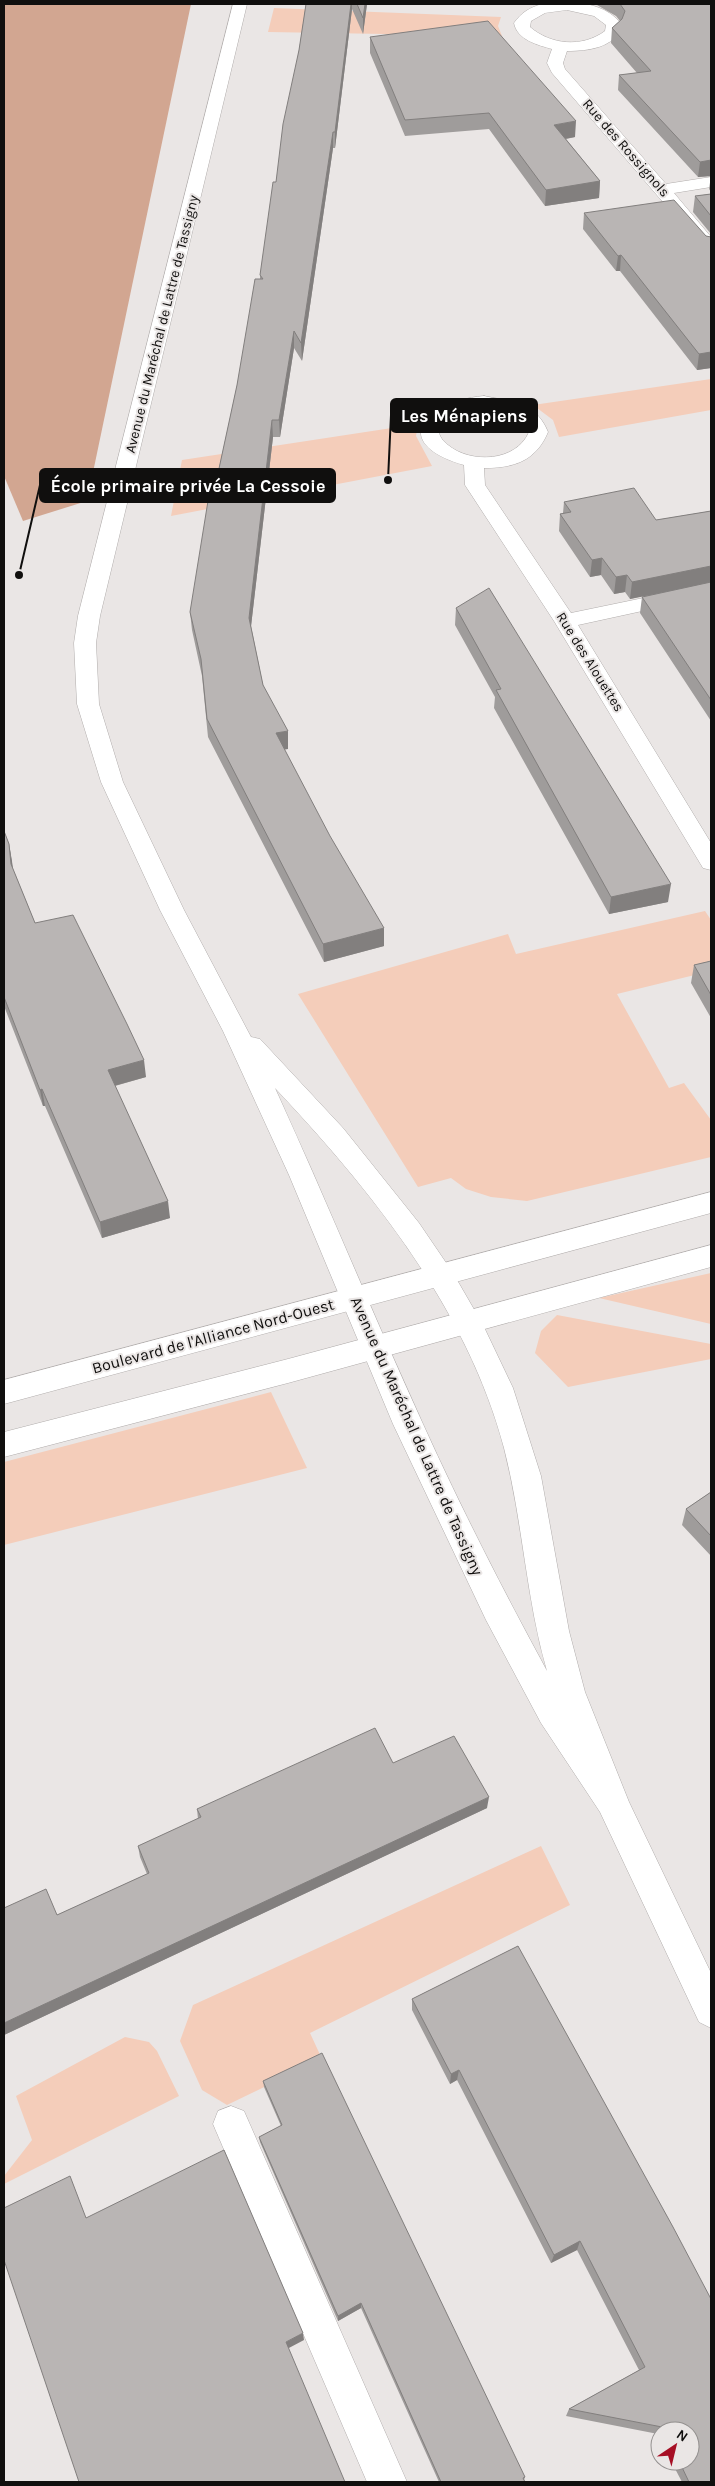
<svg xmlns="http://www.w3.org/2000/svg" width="715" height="2486" viewBox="0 0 715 2486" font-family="Karla,sans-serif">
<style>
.green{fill:#f4cdba}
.forest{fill:#d2a691}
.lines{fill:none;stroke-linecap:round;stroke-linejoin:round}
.service-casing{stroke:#b1adac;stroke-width:1}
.minor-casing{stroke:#b1adac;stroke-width:1}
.tertiary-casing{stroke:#b1adac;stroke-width:1}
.secondary-casing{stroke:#b1adac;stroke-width:1}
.service{fill:#fff;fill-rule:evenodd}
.minor{fill:#fff;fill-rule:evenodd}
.tertiary{fill:#fff;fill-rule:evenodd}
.secondary{fill:#fff;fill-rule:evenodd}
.wall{fill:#9f9c9b}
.shaded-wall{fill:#827f7e}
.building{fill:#b9b5b4;stroke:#827f7e}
.labels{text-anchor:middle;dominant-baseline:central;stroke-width:4;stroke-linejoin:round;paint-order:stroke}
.far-street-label{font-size:14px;fill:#100f0e;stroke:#eae6e5}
.street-label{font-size:16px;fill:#100f0e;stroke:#eae6e5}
.leader{fill:none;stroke:#100f0e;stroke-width:2}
.callout-dot{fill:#100f0e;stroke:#eae6e5;stroke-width:2}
.callout{fill:#100f0e;stroke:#100f0e;stroke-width:2}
.callout-label{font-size:18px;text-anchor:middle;font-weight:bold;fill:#fff}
</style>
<rect width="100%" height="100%" fill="#eae6e5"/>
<path class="green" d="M 274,8 L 501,17 L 498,26 L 502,36 L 268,32 Z
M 711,379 L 711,410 L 559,437 L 553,420 L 533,405 Z
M 418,424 L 416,436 L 432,466 L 171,516 L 182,460 Z
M 705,911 L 711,920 L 711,971 L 617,994 L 669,1088 L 684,1083 L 711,1120 L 711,1157 L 527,1201 L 491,1197 L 466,1189 L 451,1178 L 418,1187 L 298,994 L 508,934 L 516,954 Z
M 711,1273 L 711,1324 L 599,1298 Z
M 557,1315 L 711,1344 L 711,1359 L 568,1387 L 535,1353 L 541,1331 Z
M 271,1392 L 307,1468 L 4,1545 L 4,1462 Z
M 541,1846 L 570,1905 L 310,2033 L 322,2059 L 227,2105 L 202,2090 L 180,2041 L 193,2005 Z
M 125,2037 L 149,2042 L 157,2051 L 179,2096 L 4,2184 L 4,2176 L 32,2140 L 16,2096 Z"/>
<path class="forest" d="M 4,4 L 191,4 L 87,501 L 23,521 L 4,476 Z"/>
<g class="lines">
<defs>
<path id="service" d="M 231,2106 L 244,2111 L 407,2482 L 367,2482 L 213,2124 L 218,2111 Z"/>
<path id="minor" d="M 542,4 C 568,0 605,1 622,25 C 616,48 587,51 567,51 L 563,63 L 565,69 L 666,184 L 711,177 L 711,187 L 674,193 L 711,237 L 711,252 L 705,251 L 552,73 L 547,63 L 552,49 C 538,45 517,40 514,23 C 522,12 529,8 542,4 ZM 567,10 L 594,16 L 606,25 L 605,31 C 582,48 551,45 530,27 L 531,21 L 545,13 Z
M 484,396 C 512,402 536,402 548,432 C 536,461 514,468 484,468 L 485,485 L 571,613 L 711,584 L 711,596 L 578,625 L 711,843 L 711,870 L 703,868 L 554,621 L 465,485 L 464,465 C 388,443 424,401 484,396 ZM 484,408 C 502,412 521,413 529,432 C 516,462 471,464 448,445 C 419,422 468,409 484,408 Z"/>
<path id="tertiary" d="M 711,1192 L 711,1213 L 4,1404 L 4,1380 Z
M 711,1245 L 711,1267 L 288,1383 L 4,1457 L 4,1432 L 288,1359 Z"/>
<path id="secondary" d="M 233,4 L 247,4 L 100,616 L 96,643 L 99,704 L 123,782 L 184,910 L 251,1037 L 260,1039 L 343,1128 L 419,1223 L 453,1273 L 483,1325 L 513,1388 L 541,1476 L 569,1631 L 585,1692 L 629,1802 L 711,1973 L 711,2028 L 699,2022 L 600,1812 L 541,1723 L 486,1620 L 393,1424 L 289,1175 L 223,1031 L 160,910 L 101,782 L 77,704 L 74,643 L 78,616 ZM 275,1088 C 372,1191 467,1309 504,1448 C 523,1522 526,1599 547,1671 C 503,1590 461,1508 423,1424 C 372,1313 326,1199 275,1088 Z"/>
</defs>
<use href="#service" class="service-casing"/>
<use href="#minor" class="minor-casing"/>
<use href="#tertiary" class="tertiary-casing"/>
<use href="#secondary" class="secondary-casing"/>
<use href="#service" class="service"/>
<use href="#minor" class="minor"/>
<use href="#tertiary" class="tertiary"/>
<use href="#secondary" class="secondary"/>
</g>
<path class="wall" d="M 306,4 L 367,4 L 363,34 L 352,9 L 335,148 L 333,148 L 302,361 L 294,348 L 280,437 L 273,437 L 251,626 L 263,685 L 288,749 L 284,749 L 384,946 L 324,962 L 208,737 L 202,676 L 192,630 L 190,612 L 212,501 L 260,279 L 260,275 L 299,50 Z
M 590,4 L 711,4 L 711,192 L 709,189 L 711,176 L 698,177 L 618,90 L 619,75 L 637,73 L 611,43 L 612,28 L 620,21 L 616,16 L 597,5 Z
M 370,37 L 575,137 L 566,139 L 600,181 L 599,198 L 545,206 L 489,129 L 405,136 L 370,53 Z
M 711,194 L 711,234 L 693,212 L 695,196 Z
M 584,213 L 711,237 L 711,368 L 697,370 L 620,271 L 616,271 L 583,229 Z
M 564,502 L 656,520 L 711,511 L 711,721 L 640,613 L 642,597 L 647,595 L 630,599 L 625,592 L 614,594 L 601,575 L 590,577 L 559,531 L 560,514 L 563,513 Z
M 456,608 L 668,902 L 609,914 L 494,708 L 495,697 L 455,625 Z
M 4,831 L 9,844 L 13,869 L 35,923 L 146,1077 L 115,1086 L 170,1218 L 102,1238 L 45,1106 L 43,1106 L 4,1006 Z
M 711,961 L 711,1018 L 691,983 L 694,965 Z
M 711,1492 L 711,1556 L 682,1525 L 686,1509 Z
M 393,1763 L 487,1808 L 4,2035 L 57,1915 L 147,1874 L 140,1857 L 138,1846 L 198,1819 L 197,1809 Z
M 518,1946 L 711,2482 L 682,2482 L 671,2461 L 690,2461 L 690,2431 L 660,2431 L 660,2438 L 658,2434 L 566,2416 L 569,2409 L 639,2370 L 577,2250 L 551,2263 L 457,2080 L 450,2084 L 412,2010 L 412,1999 Z
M 263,2081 L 525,2477 L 524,2480 L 525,2482 L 439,2482 L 361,2308 L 338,2321 L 260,2142 L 259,2137 L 281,2126 L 264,2087 Z"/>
<path class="shaded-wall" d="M 351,4 L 352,4 L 352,9 L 335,148 L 335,132 Z
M 365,4 L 367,4 L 363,34 L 363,18 Z
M 576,121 L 575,137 L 553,141 L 554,125 Z
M 333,132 L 333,148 L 302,361 L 301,343 Z
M 711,160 L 711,176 L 698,177 L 700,162 Z
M 600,181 L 599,198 L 545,206 L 546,190 Z
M 621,255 L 620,271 L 616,271 L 618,256 Z
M 294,331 L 294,348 L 280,437 L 279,420 Z
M 711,352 L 711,368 L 697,370 L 699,354 Z
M 272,420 L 273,437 L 250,635 L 249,618 Z
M 602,558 L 601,575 L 590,577 L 592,560 Z
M 711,566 L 711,583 L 630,599 L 632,582 Z
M 627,575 L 625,592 L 614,594 L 616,577 Z
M 288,731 L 288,749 L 277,751 L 276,733 Z
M 9,844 L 12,861 L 14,881 L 11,864 Z
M 671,884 L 668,902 L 609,914 L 611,897 Z
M 384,928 L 384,946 L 324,962 L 323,944 Z
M 144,1060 L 146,1077 L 110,1087 L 108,1070 Z
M 42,1089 L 45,1106 L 43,1106 L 40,1090 Z
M 168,1201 L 170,1218 L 102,1238 L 100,1222 Z
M 489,1797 L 487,1808 L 4,2035 L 4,2023 Z
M 459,2070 L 457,2080 L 450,2084 L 451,2074 Z
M 580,2241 L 577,2250 L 551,2263 L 554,2255 Z
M 361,2303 L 361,2308 L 338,2321 L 338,2316 Z
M 303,2333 L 304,2340 L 287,2349 L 286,2342 Z"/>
<path class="building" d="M 306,4 L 351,4 L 335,132 L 333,132 L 301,343 L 294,331 L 279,420 L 272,420 L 249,618 L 263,685 L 288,731 L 276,733 L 330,836 L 384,928 L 323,944 L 207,719 L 201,659 L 190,612 L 208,501 L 212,501 L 237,385 L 255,279 L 263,279 L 260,275 L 273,182 L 276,182 L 283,124 L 299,50 Z
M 357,4 L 365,4 L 363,18 Z
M 620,4 L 711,4 L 711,160 L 700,162 L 619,75 L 651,71 L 612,28 L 622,19 L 625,11 Z
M 488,21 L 576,121 L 554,125 L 600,181 L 546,190 L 489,113 L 405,120 L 370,37 Z
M 711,194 L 711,216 L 695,196 Z
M 674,200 L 706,236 L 711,237 L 711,352 L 699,354 L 621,255 L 618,256 L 584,213 Z
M 634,488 L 656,520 L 711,511 L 711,566 L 632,582 L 627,575 L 616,577 L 602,558 L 592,560 L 560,514 L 571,512 L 564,502 Z
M 711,582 L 711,700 L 642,597 Z
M 489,588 L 671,884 L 611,897 L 496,690 L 501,689 L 456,608 Z
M 4,831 L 9,844 L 11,864 L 35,923 L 73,915 L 127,1024 L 144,1060 L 108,1070 L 168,1201 L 100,1222 L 42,1089 L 40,1090 L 4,997 Z
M 711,961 L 711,995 L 694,965 Z
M 711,1492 L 711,1536 L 686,1509 Z
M 375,1728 L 393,1763 L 454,1736 L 489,1797 L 4,2023 L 4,1908 L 46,1889 L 57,1915 L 149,1873 L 138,1846 L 201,1817 L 197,1809 Z
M 518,1946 L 673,2227 L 711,2299 L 711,2482 L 689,2482 L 679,2461 L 690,2461 L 690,2431 L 664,2431 L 662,2427 L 569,2409 L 645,2367 L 580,2241 L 554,2255 L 459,2070 L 451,2074 L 412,1999 Z
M 322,2053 L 525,2477 L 523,2478 L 525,2482 L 441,2482 L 361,2303 L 338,2316 L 259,2137 L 282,2125 L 263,2081 Z
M 224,2150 L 303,2333 L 286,2342 L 345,2482 L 79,2482 L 4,2260 L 4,2208 L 70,2176 L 86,2218 Z"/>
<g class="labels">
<g class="far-street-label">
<text transform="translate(626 148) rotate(49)">Rue des Rossignols</text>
<text transform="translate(162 324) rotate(-76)">Avenue du Maréchal de Lattre de Tassigny</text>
<text transform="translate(590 662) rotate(58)">Rue des Alouettes</text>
</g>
<g class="street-label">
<text transform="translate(213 1336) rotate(-15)">Boulevard de l'Alliance Nord-Ouest</text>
<text transform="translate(417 1436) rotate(66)">Avenue du Maréchal de Lattre de Tassigny</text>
</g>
</g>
<path class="leader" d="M388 480L391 415M19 575L40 485"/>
<g class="callout-dot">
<circle cx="388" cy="480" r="5"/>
<circle cx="19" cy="575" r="5"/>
</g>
<g class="callout">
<rect x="391" y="399" width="146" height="33" rx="5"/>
<rect x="40" y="469" width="295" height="33" rx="5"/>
</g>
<g class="callout-label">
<text x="464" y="422">Les Ménapiens</text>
<text x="188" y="492">École primaire privée La Cessoie</text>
</g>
<rect width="715" height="2486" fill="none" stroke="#100f0e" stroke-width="10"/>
<g transform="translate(675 2446) rotate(35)"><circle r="24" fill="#eae6e5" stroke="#93908f"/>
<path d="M0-4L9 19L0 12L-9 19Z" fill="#a60e24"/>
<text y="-8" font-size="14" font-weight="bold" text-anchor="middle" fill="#100f0e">N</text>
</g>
</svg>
